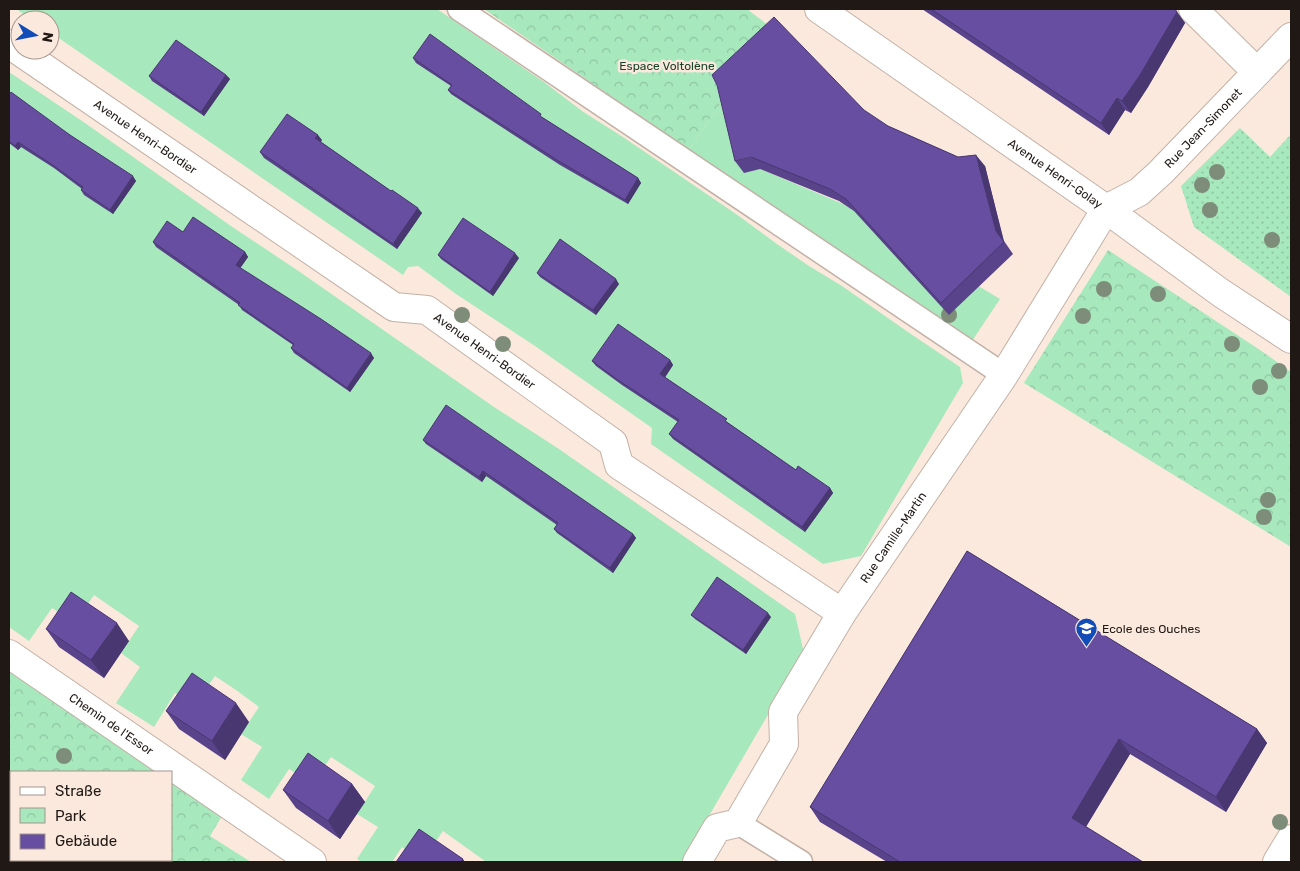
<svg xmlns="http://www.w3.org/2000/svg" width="1300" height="871" viewBox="0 0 1300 871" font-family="Rubik,sans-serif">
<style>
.grass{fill:url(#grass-dots)}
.park{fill:url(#park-crowns)}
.garden{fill:#a7e8bd}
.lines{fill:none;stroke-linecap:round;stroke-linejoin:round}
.service-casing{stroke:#c3b1a7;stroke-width:25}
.pedestrian-casing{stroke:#c3b1a7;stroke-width:30}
.minor-casing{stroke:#c3b1a7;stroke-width:30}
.service{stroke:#fff;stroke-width:22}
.pedestrian{stroke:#fff;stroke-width:28}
.minor{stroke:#fff;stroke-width:28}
.tree{fill:#7e8d7a}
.wall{fill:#59438a}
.shaded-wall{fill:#483770}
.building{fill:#674ea0;stroke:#483770}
.labels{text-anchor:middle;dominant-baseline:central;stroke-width:5;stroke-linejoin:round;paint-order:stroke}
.park-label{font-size:12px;fill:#174128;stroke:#fce9de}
.street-label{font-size:12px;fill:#1f1814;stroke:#fce9de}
.poi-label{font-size:12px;fill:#1f1814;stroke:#fce9de;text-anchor:start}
</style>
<defs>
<pattern id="grass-dots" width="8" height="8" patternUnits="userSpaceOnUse" patternTransform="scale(1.25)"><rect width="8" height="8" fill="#a7e8bd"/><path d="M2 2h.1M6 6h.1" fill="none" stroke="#8fc6a2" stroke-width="1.8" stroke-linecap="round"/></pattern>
<pattern id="park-crowns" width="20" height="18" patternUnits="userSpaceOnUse" patternTransform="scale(1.25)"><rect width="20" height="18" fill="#a7e8bd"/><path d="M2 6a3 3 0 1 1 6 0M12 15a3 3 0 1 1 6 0" fill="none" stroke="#8fc6a2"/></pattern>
</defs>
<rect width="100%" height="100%" fill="#fce9de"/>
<path class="grass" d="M 1240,128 L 1270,157 L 1291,134 L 1291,297 L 1194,227 L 1181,186 Z"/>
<path class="park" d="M 484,9 L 747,9 L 772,28 L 689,150 Z
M 1108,250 L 1260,350 L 1291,372 L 1291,547 L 1024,383 Z
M 9,671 L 158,772 L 11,772 L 11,860 L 171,860 L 171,781 L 222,816 L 210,836 L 251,862 L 9,862 Z"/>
<path class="garden" d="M 16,9 L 437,9 L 544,82 L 582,111 L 623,137 L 739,216 L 777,244 L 809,266 L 842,286 L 908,332 L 960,367 L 963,383 L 861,556 L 823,564 L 651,444 L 652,428 L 535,346 L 456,294 L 418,266 L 408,267 L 403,275 L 50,32 L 50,20 L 33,20 Z
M 9,72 L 85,123 L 231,226 L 297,270 L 494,407 L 559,449 L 795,614 L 804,653 L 682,862 L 485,862 L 485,861 L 443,831 L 422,861 L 402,847 L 392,862 L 362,862 L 357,859 L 378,827 L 357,814 L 375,786 L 331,757 L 312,784 L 289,769 L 269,799 L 241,780 L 262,747 L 241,734 L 259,707 L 236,690 L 215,676 L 195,705 L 175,693 L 154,727 L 116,703 L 140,667 L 121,653 L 139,626 L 94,595 L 75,623 L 52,608 L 29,641 L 9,627 Z
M 725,97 L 760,169 L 843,204 L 1000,299 L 972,341 L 689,150 Z"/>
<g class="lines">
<defs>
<path id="service" d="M 459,9 L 1004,375
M 738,823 L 801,862"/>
<path id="pedestrian" d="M 1193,9 L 1257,72
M 1277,862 L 1291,839"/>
<g id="minor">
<path id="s1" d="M 819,9 L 1106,209 L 1221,293 L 1291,339"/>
<path id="s2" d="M 9,44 L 394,307 L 427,310 L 613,443 L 619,465 L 842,613"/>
<path id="s3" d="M 9,654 L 312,862"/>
<path id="s4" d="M 697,862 L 717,828 L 738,823 L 784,744 L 783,712 L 842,613 L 1004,375 L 1106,209 L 1139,192 L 1161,172 L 1291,37"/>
</g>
</defs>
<use href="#service" class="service-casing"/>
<use href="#pedestrian" class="pedestrian-casing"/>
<use href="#minor" class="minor-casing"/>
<use href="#service" class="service"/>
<use href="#pedestrian" class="pedestrian"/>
<use href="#minor" class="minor"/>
</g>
<g class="tree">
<circle cx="1217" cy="172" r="8"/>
<circle cx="1202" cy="185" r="8"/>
<circle cx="1210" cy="210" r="8"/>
<circle cx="1272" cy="240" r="8"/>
<circle cx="1104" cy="289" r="8"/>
<circle cx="1158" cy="294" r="8"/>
<circle cx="462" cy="315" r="8"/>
<circle cx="949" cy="315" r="8"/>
<circle cx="1083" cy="316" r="8"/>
<circle cx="503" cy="344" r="8"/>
<circle cx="1232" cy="344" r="8"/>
<circle cx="1279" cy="371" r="8"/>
<circle cx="1260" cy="387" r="8"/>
<circle cx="1268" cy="500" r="8"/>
<circle cx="1264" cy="517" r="8"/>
<circle cx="64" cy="756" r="8"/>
<circle cx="1280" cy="822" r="8"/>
</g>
<path class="wall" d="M 922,9 L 1175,9 L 1185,23 L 1148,87 L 1131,113 L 1125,110 L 1109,135 Z
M 413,58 L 543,118 L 638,178 L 641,183 L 628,204 L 560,165 L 451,94 L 448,90 L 451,86 L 416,63 Z
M 226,75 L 230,79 L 204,116 L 152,81 L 149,76 Z
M 9,95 L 70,135 L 136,181 L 113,214 L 84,195 L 81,190 L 82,189 L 54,168 L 21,147 L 18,150 L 9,143 Z
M 888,126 L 958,157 L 985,166 L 1004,241 L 1013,254 L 949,315 L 854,211 L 839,201 L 760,169 L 744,173 L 735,161 Z
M 322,140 L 321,142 L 422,213 L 397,249 L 264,158 L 260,152 Z
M 183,232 L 245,252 L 248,257 L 240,268 L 374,358 L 350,392 L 294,353 L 291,348 L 293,345 L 242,310 L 239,305 L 156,247 L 153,242 Z
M 438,255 L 519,258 L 493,296 L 441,259 Z
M 537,273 L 619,284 L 596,315 L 540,277 Z
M 670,360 L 673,365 L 665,377 L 730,424 L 796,470 L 830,488 L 833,493 L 805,532 L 673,439 L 669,434 L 678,422 L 622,385 L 596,366 L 592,361 Z
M 423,440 L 633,534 L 636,538 L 613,573 L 557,533 L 554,529 L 557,525 L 486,476 L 482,482 L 426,444 Z
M 967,551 L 1257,729 L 1267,743 L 1226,812 L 1130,754 L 1086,827 L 1143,862 L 887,862 L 820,822 L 810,807 Z
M 691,615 L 771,617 L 746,654 L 695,619 Z
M 46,629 L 129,641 L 104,678 L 59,647 Z
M 166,711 L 249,722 L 225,760 L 179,729 Z
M 352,784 L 365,802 L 340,839 L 296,808 L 283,790 Z"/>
<path class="shaded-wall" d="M 1177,12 L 1185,23 L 1148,87 L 1131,113 L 1122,101 Z
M 226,75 L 230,79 L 204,116 L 201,112 Z
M 1117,98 L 1125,110 L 1109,135 L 1101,123 Z
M 318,135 L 322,140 L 319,144 L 315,138 Z
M 18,142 L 21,147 L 18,150 L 15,146 Z
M 976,155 L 985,166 L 1004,243 L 996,231 Z
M 133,176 L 136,181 L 113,214 L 110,210 Z
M 638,178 L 641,183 L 628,204 L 625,200 Z
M 418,208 L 422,213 L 397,249 L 393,244 Z
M 245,252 L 248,257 L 239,270 L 236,265 Z
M 515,253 L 519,258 L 493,296 L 490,292 Z
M 616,279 L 619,284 L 596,315 L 593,310 Z
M 371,353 L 374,358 L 350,392 L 347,388 Z
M 670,360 L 673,365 L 664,379 L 660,374 Z
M 483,471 L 486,476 L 482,482 L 479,477 Z
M 830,488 L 833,493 L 805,532 L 802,527 Z
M 633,534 L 636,538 L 613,573 L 610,568 Z
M 768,613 L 771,617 L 746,654 L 743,650 Z
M 117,623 L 129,641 L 104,678 L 91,660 Z
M 236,703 L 249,722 L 225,760 L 212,741 Z
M 1257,729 L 1267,743 L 1226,812 L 1216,797 Z
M 1119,739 L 1130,754 L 1082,833 L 1072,818 Z
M 352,784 L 365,802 L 340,839 L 328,821 Z
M 463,859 L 465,862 L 460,862 Z"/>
<path class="building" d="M 931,9 L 1175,9 L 1177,12 L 1140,75 L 1122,101 L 1117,98 L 1101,123 Z
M 774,17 L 864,110 L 888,126 L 958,157 L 976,155 L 996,231 L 1004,242 L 941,303 L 846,199 L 830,189 L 751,157 L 735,161 L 717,85 L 712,75 Z
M 430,34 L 541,114 L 540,116 L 638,178 L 625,200 L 557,160 L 448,90 L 452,85 L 413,58 Z
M 176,40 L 226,75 L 201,112 L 149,76 Z
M 11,92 L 70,135 L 133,176 L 110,210 L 81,190 L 83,187 L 51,164 L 18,142 L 15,146 L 9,141 L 9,95 Z
M 287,114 L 318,135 L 315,138 L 391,191 L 392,190 L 418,208 L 393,244 L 260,152 Z
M 193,217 L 245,252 L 236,265 L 321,319 L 371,353 L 347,388 L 291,348 L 294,344 L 238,305 L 240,303 L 153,242 L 167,221 L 183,232 Z
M 463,218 L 515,253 L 490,292 L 438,255 Z
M 560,239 L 616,279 L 593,310 L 537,273 Z
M 618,324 L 670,360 L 660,374 L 727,419 L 725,421 L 796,470 L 798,466 L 830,488 L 802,527 L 669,434 L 679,420 L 618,380 L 592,361 Z
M 446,405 L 633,534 L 610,568 L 554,529 L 558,523 L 483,471 L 479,477 L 423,440 Z
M 967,551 L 1257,729 L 1216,797 L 1119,739 L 1072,818 L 1143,862 L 900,862 L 810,807 Z
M 717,577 L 768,613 L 743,650 L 691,615 Z
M 71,592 L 117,623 L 91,660 L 46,629 Z
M 192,673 L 236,703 L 212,741 L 166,711 Z
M 308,753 L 352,784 L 328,821 L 283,790 Z
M 419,829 L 463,859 L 460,862 L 396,862 Z"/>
<defs>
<symbol id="school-pin" viewBox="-11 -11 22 30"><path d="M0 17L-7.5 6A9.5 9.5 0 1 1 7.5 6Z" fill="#114cb8" stroke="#fce9de"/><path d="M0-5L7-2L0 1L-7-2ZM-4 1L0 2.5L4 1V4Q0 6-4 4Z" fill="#fff"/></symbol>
</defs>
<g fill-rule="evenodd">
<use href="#school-pin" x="1074" y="616" width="25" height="34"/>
</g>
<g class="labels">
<g class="park-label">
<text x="667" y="66">Espace Voltolène</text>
</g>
<g class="street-label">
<text stroke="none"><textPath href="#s4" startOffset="910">Rue Jean-Simonet</textPath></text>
<text stroke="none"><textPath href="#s2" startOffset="165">Avenue Henri-Bordier</textPath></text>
<text stroke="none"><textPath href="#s1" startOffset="288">Avenue Henri-Golay</textPath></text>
<text stroke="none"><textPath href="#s2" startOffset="570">Avenue Henri-Bordier</textPath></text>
<text stroke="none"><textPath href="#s4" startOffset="391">Rue Camille-Martin</textPath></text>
<text stroke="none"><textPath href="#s3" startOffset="124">Chemin de l'Essor</textPath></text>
</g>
<g class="poi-label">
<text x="1102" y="629">Ecole des Ouches</text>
</g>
</g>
<rect width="1300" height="871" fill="none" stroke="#1f1814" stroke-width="20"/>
<rect x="10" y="771" width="162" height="90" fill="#fce9de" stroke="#a4958d"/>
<rect x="20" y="787" width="25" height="8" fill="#ffffff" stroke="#a4958d"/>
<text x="55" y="796" font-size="15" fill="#1f1814">Straße</text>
<rect x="20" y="808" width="25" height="15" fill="url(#park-crowns)" stroke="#a4958d"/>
<text x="55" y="821" font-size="15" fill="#1f1814">Park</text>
<rect x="20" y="834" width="25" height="15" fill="#674ea0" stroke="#a4958d"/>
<text x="55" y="846" font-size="15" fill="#1f1814">Gebäude</text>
<g transform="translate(35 35) rotate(100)"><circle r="24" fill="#fce9de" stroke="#a4958d"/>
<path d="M0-4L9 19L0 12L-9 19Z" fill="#114cb8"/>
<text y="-8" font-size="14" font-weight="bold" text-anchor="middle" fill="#1f1814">N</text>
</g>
</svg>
